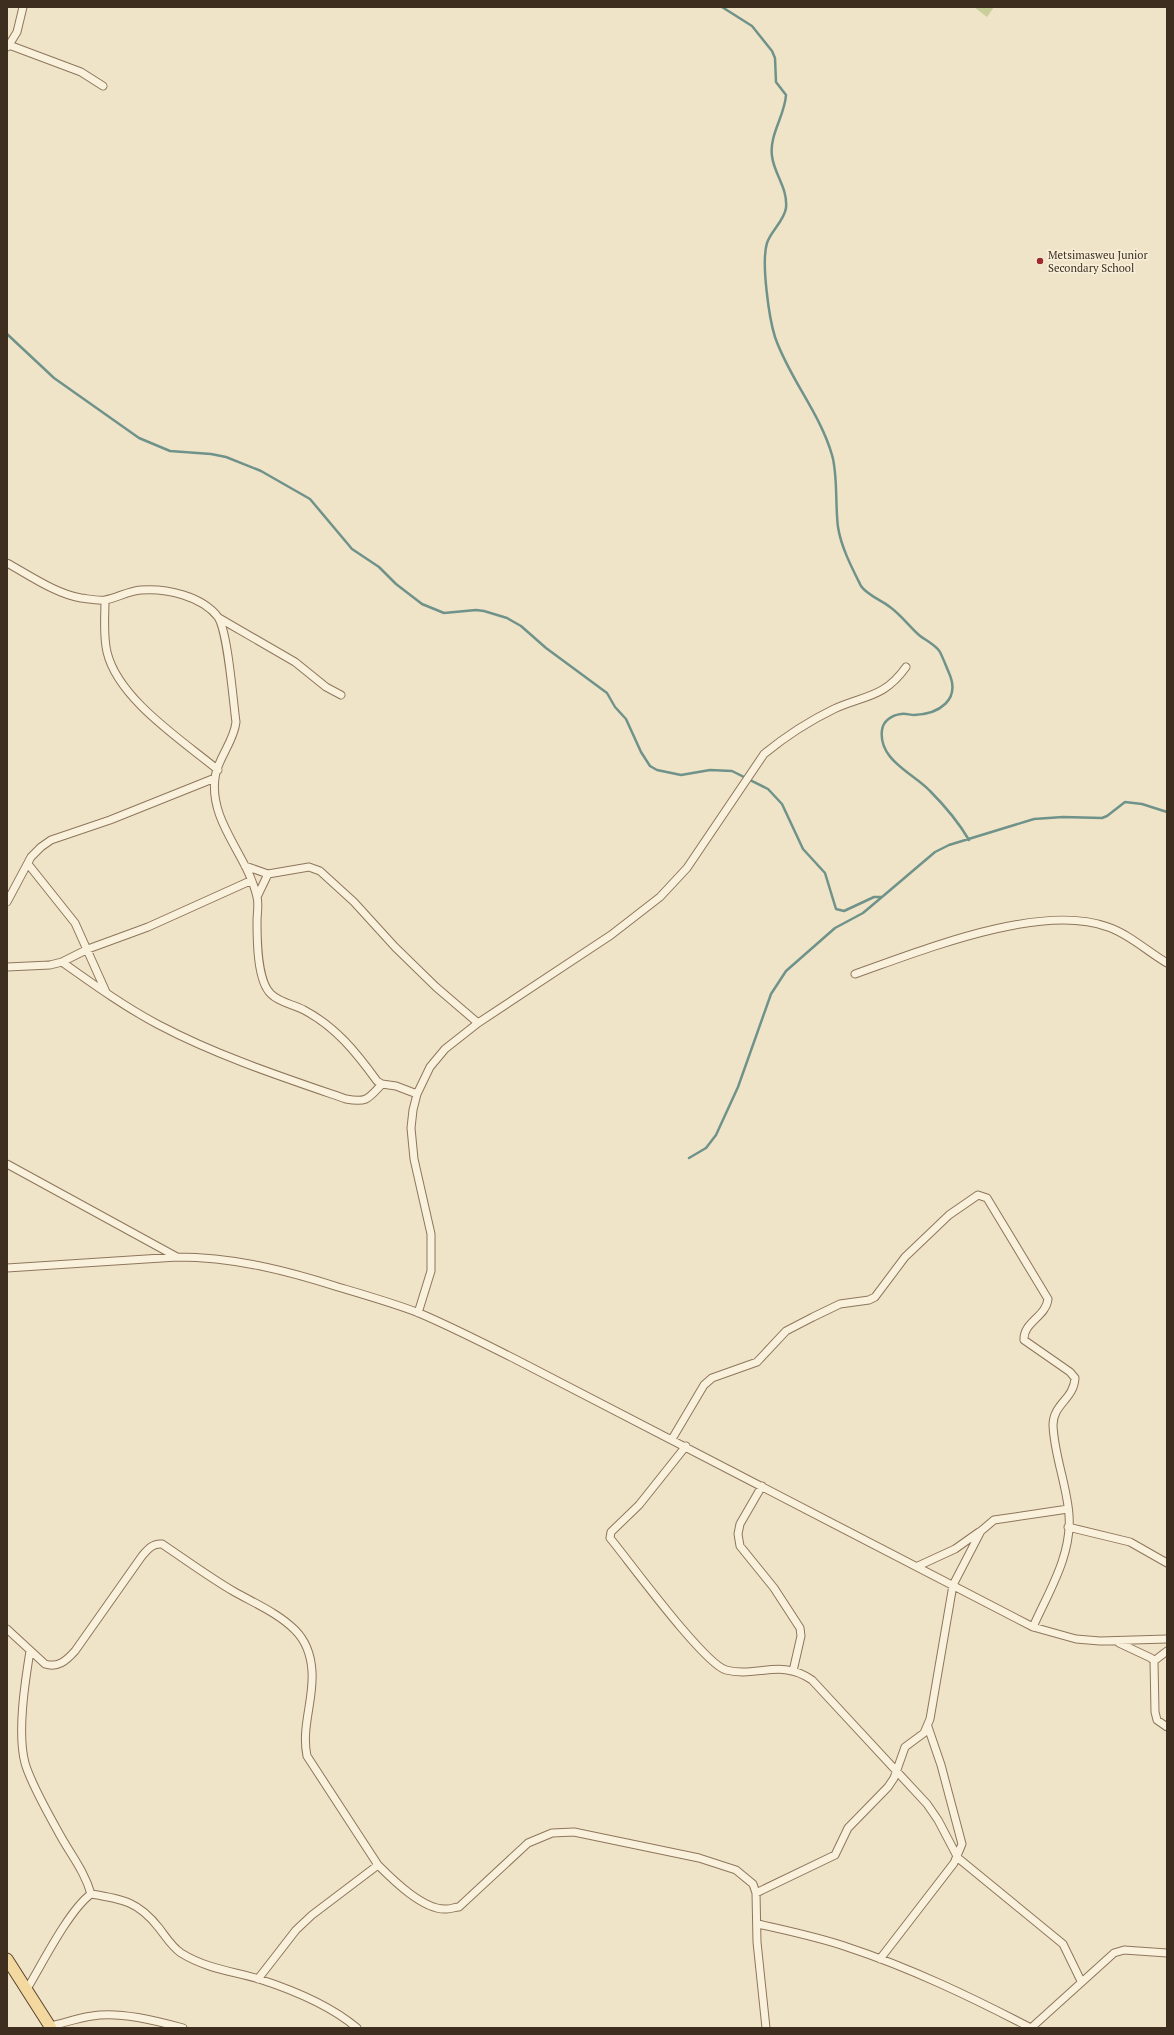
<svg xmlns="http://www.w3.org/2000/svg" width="1174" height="2035" viewBox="0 0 1174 2035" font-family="'PT Serif',serif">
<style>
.green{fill:#c9cf9b}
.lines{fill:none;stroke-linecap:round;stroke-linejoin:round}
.stream{stroke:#6f938a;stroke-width:2.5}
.minor-casing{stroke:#8d765c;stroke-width:9}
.primary-casing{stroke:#5b4430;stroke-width:13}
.minor{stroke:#faf1dc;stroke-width:7}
.primary{stroke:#f3d9a0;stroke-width:11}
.poi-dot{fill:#9e2a2b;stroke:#f7eed8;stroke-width:1.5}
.labels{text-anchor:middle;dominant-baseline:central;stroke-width:3.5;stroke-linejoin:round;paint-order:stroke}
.poi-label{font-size:11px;fill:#3d2e20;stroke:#f7eed8;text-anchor:start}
</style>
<rect width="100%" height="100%" fill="#f0e4c8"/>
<path class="green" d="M 974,7 L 994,7 L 987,17 Z"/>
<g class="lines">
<path class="stream" d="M 722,7 L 752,26 L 772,51 L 775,58 L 776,82 L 786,95 C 785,115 769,135 772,156 C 774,174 788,188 786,208 C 784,221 771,231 767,243 C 761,262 769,318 775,337 C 789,378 820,413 832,455 C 838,475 835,505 838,527 C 841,547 852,568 861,586 C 867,595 881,600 890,607 C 901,615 909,626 919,635 C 925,640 936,645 940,652 C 943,658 946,666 949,673 C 961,700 939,714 914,715 C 910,715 905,713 901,714 C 892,715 883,721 882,730 C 878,760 913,773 930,791 C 944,805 959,823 969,840
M 7,334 L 54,378 L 139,438 L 170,451 L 211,454 L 226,457 L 261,471 L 310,499 L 352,549 L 379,567 L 396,584 L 422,604 L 444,613 L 476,610 L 484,611 L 507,618 L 521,626 L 546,648 L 607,693 L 615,707 L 626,719 L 641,752 L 650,766 L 657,770 L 681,775 L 710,770 L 732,771 L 768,789 L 782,804 L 803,849 L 825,873 L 836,909 L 844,911 L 874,897 L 882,897 L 935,852 L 949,845 L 1034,819 L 1063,817 L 1102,818 L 1107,816 L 1125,802 L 1142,804 L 1167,812
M 689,1158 L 706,1148 L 716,1135 L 738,1087 L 771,994 L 786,971 L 835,928 L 863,913 L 882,897"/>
<defs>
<path id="minor" d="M 7,44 L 9,45 L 17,32 L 23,7
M 7,47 L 9,45 L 81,72 L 103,86
M 7,563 C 29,575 56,594 81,598 C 89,599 98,601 105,600 C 117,598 128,591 141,590 C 166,588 202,596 218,617 C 228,632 233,701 236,722 C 234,742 217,759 215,778 C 209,822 248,856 257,897 C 259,904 257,914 257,921 C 257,940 257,981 271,994 C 280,1003 293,1004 304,1010 C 336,1027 356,1052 377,1081 L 382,1084 L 396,1086 L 417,1094
M 105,600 C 105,617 103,635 107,652 C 118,699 182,740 218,770
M 219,618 L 295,662 L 326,687 L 341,695
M 28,864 L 75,923 L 106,992
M 245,866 L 268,874 L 309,867 L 320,871 L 354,902 L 395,947 L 436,987 L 478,1023
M 257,897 L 268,874
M 7,902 L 31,857 L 41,847 L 51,840 L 110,820 L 215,778
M 62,962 C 93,984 125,1007 159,1025 C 218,1056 282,1077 346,1099 C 367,1103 368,1099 382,1084
M 7,967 L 50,965 L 62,962 L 88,949 L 148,927 L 250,881
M 855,974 C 921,951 1040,902 1108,927 C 1129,934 1148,952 1167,963
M 7,1164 L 177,1257
M 7,1268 L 177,1257 C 233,1257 285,1270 338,1287 C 365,1295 393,1303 419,1313 C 452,1327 483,1343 515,1359 L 1033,1627 L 1076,1639 L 1100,1641 L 1167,1639
M 418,1313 L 431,1271 L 431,1234 L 414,1159 L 411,1128 L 413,1110 L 417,1094 L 430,1067 L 445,1049 L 478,1023 L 611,935 L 660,897 L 687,868 L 764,754 C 786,736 809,721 834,709 C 865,695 884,698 906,667
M 672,1439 L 704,1385 L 712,1378 L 757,1362 L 786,1331 L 813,1317 L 840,1304 L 869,1300 L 875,1297 L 905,1257 L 949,1215 L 978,1195 L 987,1198 L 1048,1299 C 1046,1317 1023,1322 1024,1340 L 1070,1372 L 1075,1378 C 1074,1399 1053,1404 1053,1425 C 1054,1455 1067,1485 1069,1515 C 1072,1555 1049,1591 1033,1627
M 686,1446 L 639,1505 L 611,1532 L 610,1538 C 629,1561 704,1664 726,1670 C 756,1678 781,1658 812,1680 L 927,1804 L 938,1820 L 958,1858 L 1063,1944 L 1081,1981
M 762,1486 L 740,1524 L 738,1534 L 740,1546 L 774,1588 L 800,1628 L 801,1636 L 793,1671
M 1068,1527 L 1130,1542 L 1167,1563
M 918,1566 L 955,1549 L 979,1532
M 7,1629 L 45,1664 C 58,1668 66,1661 75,1651 L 142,1556 C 148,1549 153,1543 162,1544 C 186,1560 209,1577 233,1591 C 254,1603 278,1613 295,1630 C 306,1641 311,1656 312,1671 C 314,1700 301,1727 307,1756 L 378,1865 C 393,1880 424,1911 447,1909 C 451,1909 455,1907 459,1907 L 528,1843 L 552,1833 L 574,1832 L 699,1858 L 736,1870 L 753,1884 L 756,1893 L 757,1942 L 766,2028
M 1119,1643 L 1151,1658 L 1154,1661 L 1155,1712 L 1157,1720 L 1167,1727
M 30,1651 C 25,1682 17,1733 25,1763 C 31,1784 49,1815 60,1835 C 71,1855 85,1872 91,1894
M 1154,1661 L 1167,1651
M 756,1893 L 835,1855 L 848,1828 L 888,1787 L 894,1778 L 905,1747 L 924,1733 L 930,1719 L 953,1585 L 981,1531 L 994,1520 L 1068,1509
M 758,1924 C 788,1931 818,1937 847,1947 C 911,1968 971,1997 1031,2028
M 880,1959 L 954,1863 L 962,1844 L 941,1765 L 928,1727
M 258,1979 L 296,1930 L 312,1915 L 378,1865
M 27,1989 C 42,1964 69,1910 91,1894 C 123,1899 139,1902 159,1928 C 166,1937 172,1947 181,1953 C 207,1969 232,1971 259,1979 C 293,1990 330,2005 357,2028
M 50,2026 C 64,2023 78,2018 92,2016 C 119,2011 157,2021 183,2028
M 1031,2028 L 1114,1953 L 1124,1950 L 1167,1953"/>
<path id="primary" d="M 7,1959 L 51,2028"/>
</defs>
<use href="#minor" class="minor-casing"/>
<use href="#primary" class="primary-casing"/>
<use href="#minor" class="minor"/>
<use href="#primary" class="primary"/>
</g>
<circle class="poi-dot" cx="1040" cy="261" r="4"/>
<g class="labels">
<g class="poi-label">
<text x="1048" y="255">Metsimasweu Junior<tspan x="1048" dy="13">Secondary School</tspan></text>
</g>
</g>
<rect width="1174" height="2035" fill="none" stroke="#3d2e20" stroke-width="16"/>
</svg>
